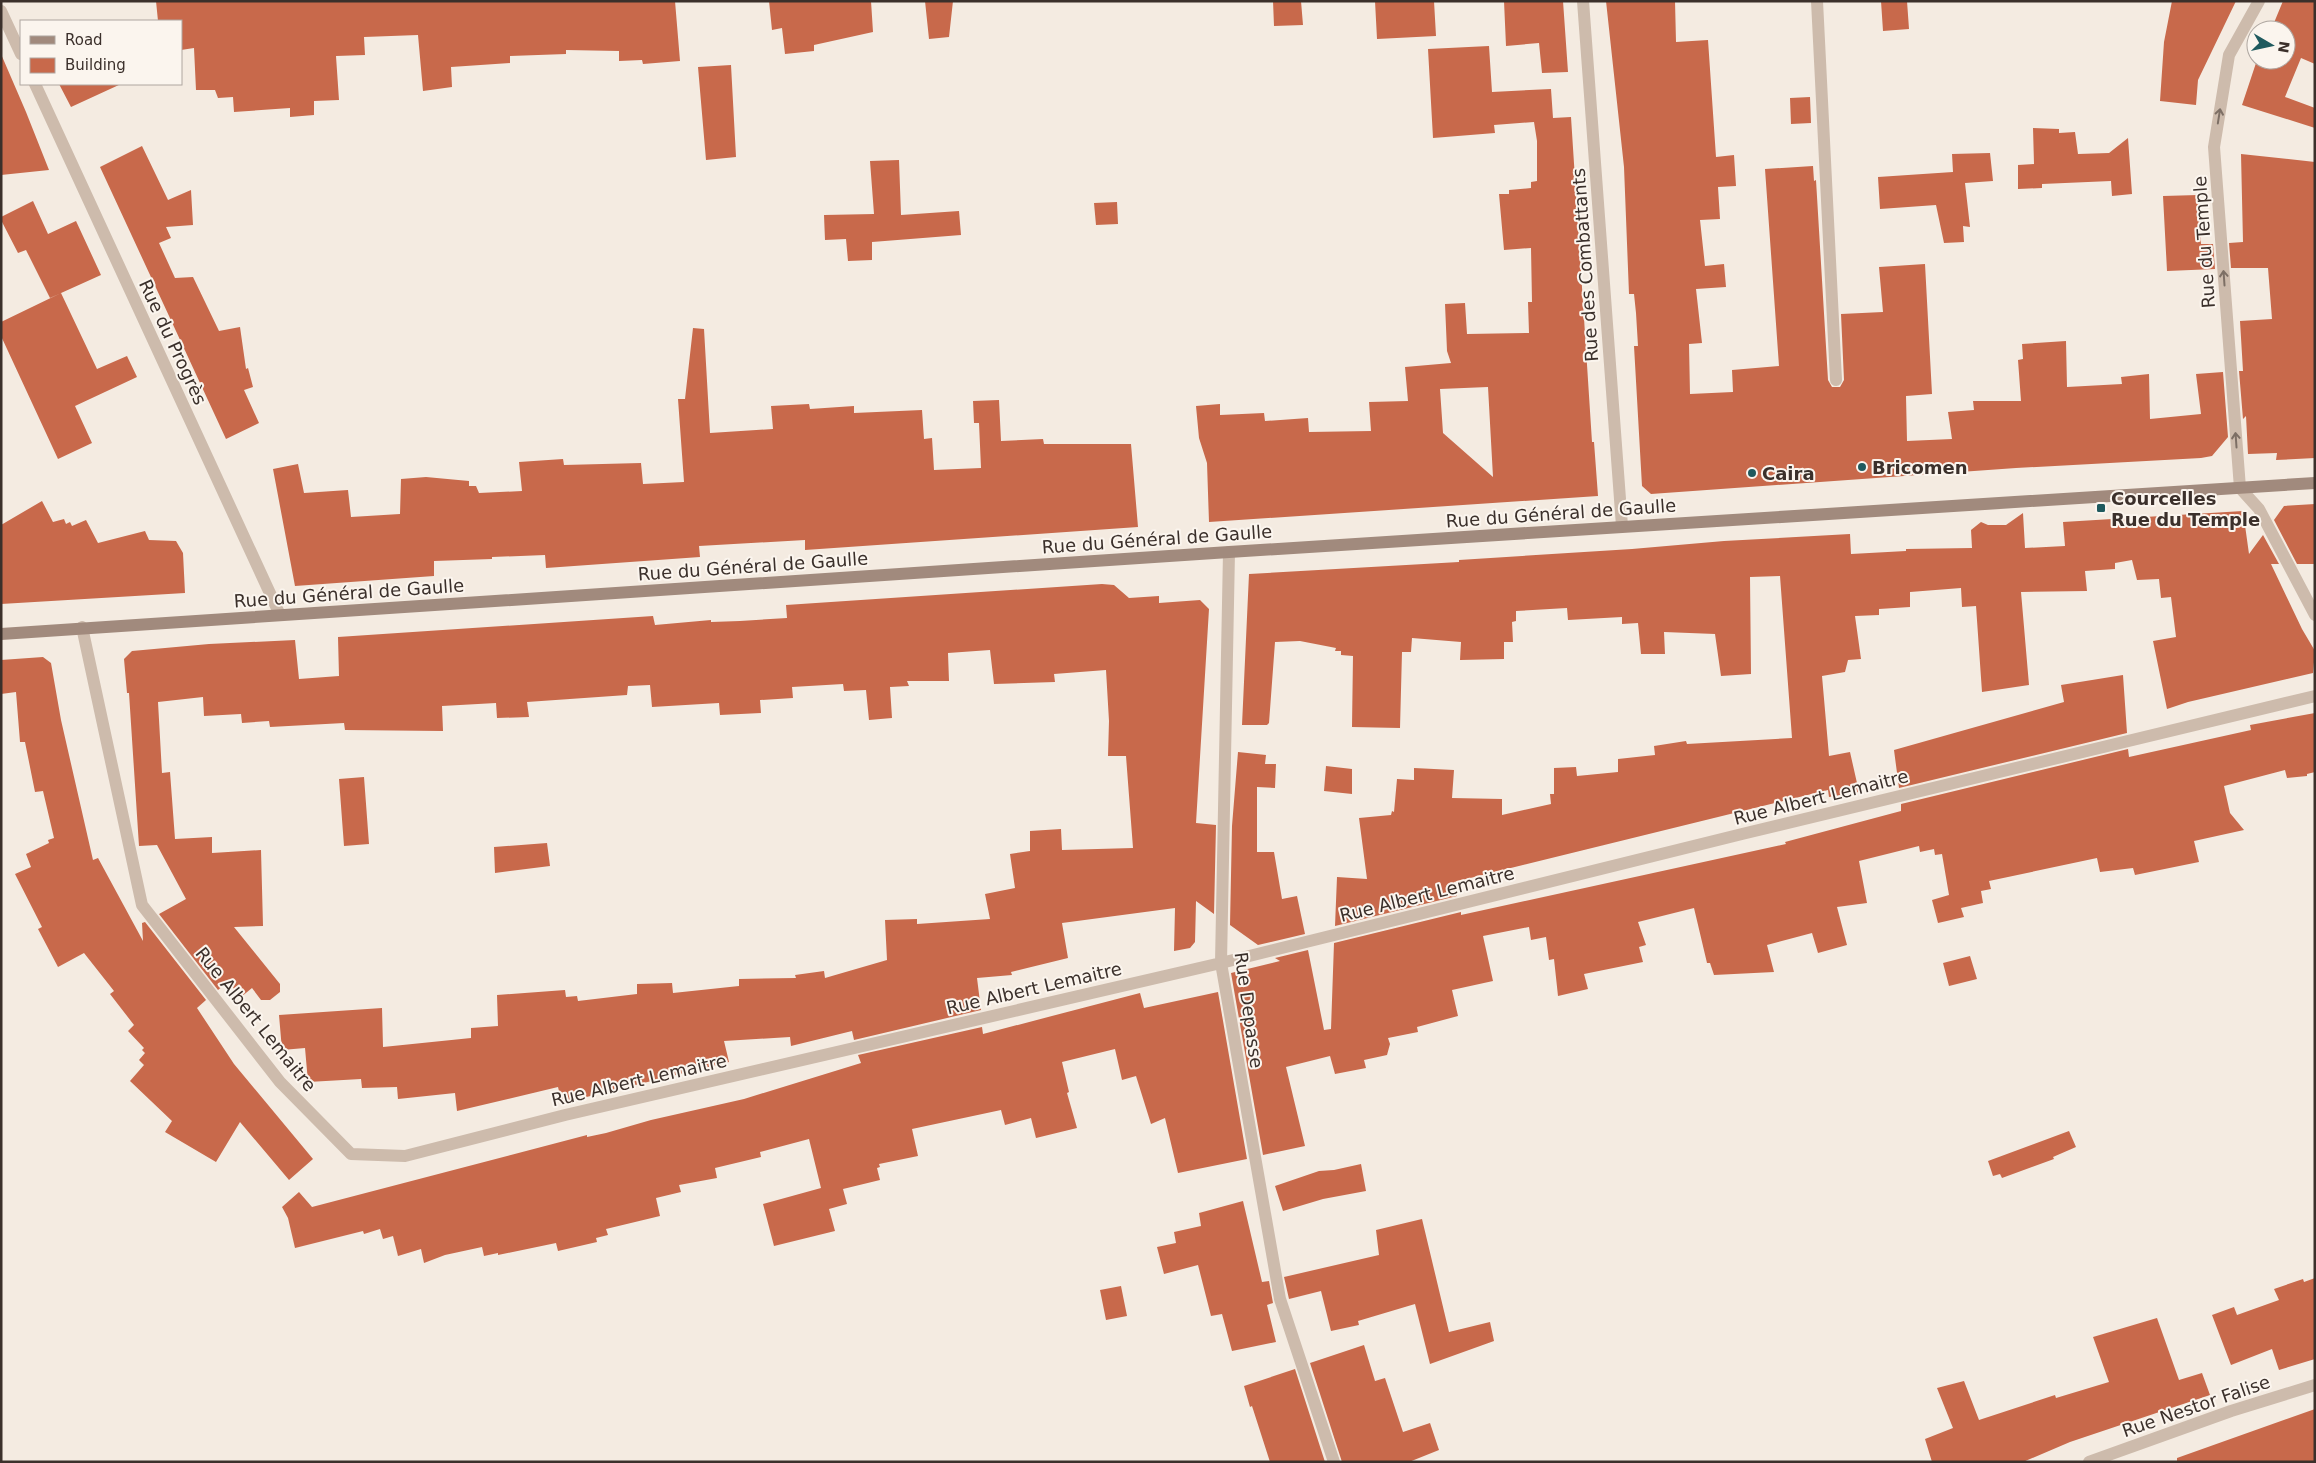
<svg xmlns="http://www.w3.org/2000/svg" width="2316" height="1463" viewBox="0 0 2316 1463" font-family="'DejaVu Sans',sans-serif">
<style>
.building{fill:#c8694b;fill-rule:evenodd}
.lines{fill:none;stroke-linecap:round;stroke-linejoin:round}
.lane{stroke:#cdbbac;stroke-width:12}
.street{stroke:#cdbbac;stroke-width:12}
.secondary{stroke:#a18a7d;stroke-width:12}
.oneway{stroke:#7d6f65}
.poi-dot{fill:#1f5a5e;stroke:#fbf5ee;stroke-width:2}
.labels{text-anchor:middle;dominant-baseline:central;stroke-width:4;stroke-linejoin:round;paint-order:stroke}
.street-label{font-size:18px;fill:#3b302b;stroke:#fbf5ee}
.poi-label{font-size:18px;font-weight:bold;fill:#3b302b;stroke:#fbf5ee;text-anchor:start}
</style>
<rect width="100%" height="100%" fill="#f4ebe1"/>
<path class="building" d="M 156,1 L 675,1 L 680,61 L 643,64 L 642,60 L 619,61 L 619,51 L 566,50 L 566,54 L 510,56 L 510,63 L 451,67 L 452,87 L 423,91 L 418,35 L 364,37 L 365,55 L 336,56 L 339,100 L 314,101 L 314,115 L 290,117 L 290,108 L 234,112 L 233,97 L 218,98 L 215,90 L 196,90 L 194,48 L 181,50 L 181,21 L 158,21 Z
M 769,1 L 871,1 L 873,32 L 814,45 L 814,51 L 785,54 L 782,28 L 772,30 Z
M 925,1 L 953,1 L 949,37 L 929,39 Z
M 1273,1 L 1301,1 L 1303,25 L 1274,26 Z
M 1375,1 L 1434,1 L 1436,36 L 1377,39 Z
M 1504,1 L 1563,1 L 1568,72 L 1542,73 L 1539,43 L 1506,46 Z
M 1606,1 L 1675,1 L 1676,42 L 1708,40 L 1716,157 L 1734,155 L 1736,186 L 1718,187 L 1720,219 L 1700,220 L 1705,266 L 1724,264 L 1726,287 L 1696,289 L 1702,343 L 1689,344 L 1690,394 L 1733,392 L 1732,370 L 1779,366 L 1765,169 L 1813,166 L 1814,181 L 1816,180 L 1828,380 L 1832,387 L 1840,387 L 1844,380 L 1841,314 L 1883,312 L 1879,267 L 1925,264 L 1932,394 L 1906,396 L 1907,441 L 1952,439 L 1948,412 L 1974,410 L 1973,401 L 2021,401 L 2018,360 L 2023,359 L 2022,344 L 2066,341 L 2067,387 L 2122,384 L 2121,377 L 2149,374 L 2150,419 L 2201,414 L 2196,374 L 2223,372 L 2228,437 L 2212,456 L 2201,458 L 2016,468 L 1651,494 L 1642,486 L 1634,346 L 1638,346 L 1636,313 L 1634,294 L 1629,294 L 1624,167 Z
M 1881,1 L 1907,1 L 1909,29 L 1883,31 Z
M 2172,1 L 2236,1 L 2198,80 L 2196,105 L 2160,101 L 2164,42 Z
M 2283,1 L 2315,1 L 2315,64 L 2301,58 L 2285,97 L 2315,108 L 2315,128 L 2242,105 L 2257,60 L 2286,60 L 2286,30 L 2271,30 Z
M 1489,46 L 1492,92 L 1551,89 L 1553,118 L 1571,117 L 1592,442 L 1594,442 L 1598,496 L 1209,522 L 1207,463 L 1199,438 L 1196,406 L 1220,404 L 1220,415 L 1264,413 L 1265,421 L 1308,418 L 1309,432 L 1371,431 L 1369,402 L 1408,401 L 1405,367 L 1451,363 L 1447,351 L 1445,304 L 1465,303 L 1467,334 L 1529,333 L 1528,302 L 1532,302 L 1531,248 L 1504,250 L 1499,194 L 1509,194 L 1509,190 L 1531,188 L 1531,182 L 1537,181 L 1537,141 L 1534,122 L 1494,125 L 1495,133 L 1433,138 L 1428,49 ZM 1488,387 L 1493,477 L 1443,433 L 1440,389 Z
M 1,54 L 26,112 L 49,170 L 1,175 Z
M 731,65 L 736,157 L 706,160 L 698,67 Z
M 59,84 L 121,84 L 71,107 Z
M 1810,97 L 1811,123 L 1791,124 L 1790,98 Z
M 2033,128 L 2059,129 L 2059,133 L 2075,132 L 2078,154 L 2109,153 L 2128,138 L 2132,194 L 2112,196 L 2111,181 L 2042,184 L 2042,188 L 2018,189 L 2018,165 L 2034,164 Z
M 142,146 L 168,200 L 191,190 L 193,225 L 166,227 L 171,238 L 159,243 L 175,278 L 193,277 L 219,331 L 240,327 L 246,369 L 248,368 L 253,387 L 244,390 L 259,423 L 226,439 L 100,167 Z
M 1990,153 L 1993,181 L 1965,183 L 1970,227 L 1963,226 L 1964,242 L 1944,243 L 1936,205 L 1880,209 L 1878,177 L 1953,172 L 1952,154 Z
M 2241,154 L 2315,162 L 2315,458 L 2276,460 L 2277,453 L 2248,454 L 2246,416 L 2243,419 L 2239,371 L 2243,371 L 2240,321 L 2272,319 L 2268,268 L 2231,268 L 2229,243 L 2243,242 Z
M 899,160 L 901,215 L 959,211 L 961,235 L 872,242 L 872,260 L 848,261 L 846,239 L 825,240 L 824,215 L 874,214 L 870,161 Z
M 2198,195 L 2201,244 L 2213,244 L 2215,269 L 2167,271 L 2163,196 Z
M 33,201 L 48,234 L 76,221 L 101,275 L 50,298 L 26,250 L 18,253 L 1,220 L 1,217 Z
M 1117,202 L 1118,224 L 1096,225 L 1094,203 Z
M 61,293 L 97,369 L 127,356 L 137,377 L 75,406 L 92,443 L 58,459 L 1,336 L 1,322 Z
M 693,328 L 704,329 L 710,433 L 773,429 L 771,406 L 809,404 L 810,409 L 854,406 L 854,413 L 922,410 L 924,439 L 932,438 L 934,470 L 981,468 L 979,423 L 974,423 L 973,401 L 999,400 L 1001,441 L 1043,439 L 1044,444 L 1131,444 L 1138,527 L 805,550 L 805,540 L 699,546 L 700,557 L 546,568 L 545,555 L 492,557 L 492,559 L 434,561 L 434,576 L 295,586 L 273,469 L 298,464 L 304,493 L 348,490 L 351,517 L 400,514 L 401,479 L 426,477 L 469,481 L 469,486 L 476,486 L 479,493 L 522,491 L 519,462 L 563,459 L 564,465 L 641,463 L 643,484 L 684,482 L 678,399 L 685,399 Z
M 42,501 L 53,522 L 64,519 L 66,524 L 70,522 L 72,526 L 86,520 L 98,543 L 145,531 L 149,540 L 176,541 L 183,553 L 185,593 L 1,604 L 1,525 Z
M 2315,504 L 2315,564 L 2297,564 L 2274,520 L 2284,506 Z
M 2243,511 L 2249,554 L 2263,535 L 2279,564 L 2271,564 L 2302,629 L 2315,651 L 2313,673 L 2188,702 L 2167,709 L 2153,641 L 2176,637 L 2171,597 L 2161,598 L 2159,579 L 2137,580 L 2132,560 L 2115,563 L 2115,569 L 2085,571 L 2087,591 L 2021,592 L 2029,685 L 1982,692 L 1976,606 L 1962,607 L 1961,588 L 1910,592 L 1910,607 L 1879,609 L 1879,615 L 1855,616 L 1861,659 L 1848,660 L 1845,672 L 1822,676 L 1829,756 L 1850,752 L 1859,792 L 1829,797 L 1828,790 L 1454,882 L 1457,896 L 1335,926 L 1337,877 L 1367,879 L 1359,818 L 1391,815 L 1392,811 L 1394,812 L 1397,779 L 1414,780 L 1414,768 L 1454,770 L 1452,798 L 1502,799 L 1502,815 L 1551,804 L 1550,794 L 1554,794 L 1554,768 L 1576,767 L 1577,776 L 1618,772 L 1618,759 L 1655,755 L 1654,746 L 1686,741 L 1687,744 L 1792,738 L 1780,576 L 1750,577 L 1751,674 L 1721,676 L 1715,634 L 1664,632 L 1665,654 L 1641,654 L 1638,623 L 1622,624 L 1622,617 L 1568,620 L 1567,608 L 1516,611 L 1516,621 L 1512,622 L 1513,642 L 1504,642 L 1504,659 L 1460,660 L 1461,642 L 1412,638 L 1411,652 L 1402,652 L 1400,728 L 1352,727 L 1353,656 L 1341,655 L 1341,651 L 1335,651 L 1336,648 L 1300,641 L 1275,642 L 1269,723 L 1267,725 L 1242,725 L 1249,574 L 1459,562 L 1459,560 L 1632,549 L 1724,541 L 1850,534 L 1851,554 L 1906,551 L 1906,549 L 1972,548 L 1971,530 L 1981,522 L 1988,525 L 2006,525 L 2023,513 L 2025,548 L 2065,546 L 2063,522 Z
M 1102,584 L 1114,585 L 1129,598 L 1159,596 L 1159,603 L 1200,600 L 1209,609 L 1196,823 L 1216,825 L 1214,914 L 1196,901 L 1195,942 L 1190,948 L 1174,951 L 1175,908 L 1062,923 L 1068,958 L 1011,972 L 1012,975 L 977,978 L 981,1010 L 854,1040 L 852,1031 L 791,1046 L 790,1037 L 724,1041 L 729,1062 L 562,1103 L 558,1087 L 457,1111 L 455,1093 L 398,1099 L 397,1087 L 362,1088 L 361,1079 L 308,1082 L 305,1048 L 282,1050 L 279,1015 L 382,1008 L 383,1047 L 471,1038 L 471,1028 L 498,1026 L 497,995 L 565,990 L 566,997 L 577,996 L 578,1001 L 637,994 L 637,984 L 672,983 L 673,993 L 739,986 L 739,979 L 796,978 L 795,975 L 824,971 L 825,978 L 887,960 L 885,920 L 917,919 L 917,924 L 990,919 L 985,894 L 1015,888 L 1010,854 L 1030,851 L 1030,831 L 1061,829 L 1062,850 L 1133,848 L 1126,756 L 1108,756 L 1109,721 L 1106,670 L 1054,674 L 1055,682 L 994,684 L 990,650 L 948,653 L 949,681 L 907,681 L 909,686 L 890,687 L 892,718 L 869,720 L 866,690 L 844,691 L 843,684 L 792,687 L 793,698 L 760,700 L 761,713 L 720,715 L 719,703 L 652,707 L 650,685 L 628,686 L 627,695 L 527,702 L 529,717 L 497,718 L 496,703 L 442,706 L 443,731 L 345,730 L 344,723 L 270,727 L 269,721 L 242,723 L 241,714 L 204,716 L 203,697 L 158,702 L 162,773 L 170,772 L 175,839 L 212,837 L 212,853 L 261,850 L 263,926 L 234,927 L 280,984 L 280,992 L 270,1000 L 261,1000 L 252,988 L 241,997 L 228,982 L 218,990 L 159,914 L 186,899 L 157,845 L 139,846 L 129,693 L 127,693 L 124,659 L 132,651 L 209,644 L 295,640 L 299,679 L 339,676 L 338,637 L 653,616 L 655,625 L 711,620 L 711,622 L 740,621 L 787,618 L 786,605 Z
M 43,657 L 51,663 L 61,720 L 93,860 L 98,858 L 143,941 L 142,923 L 145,922 L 206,1000 L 197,1008 L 234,1064 L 313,1159 L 289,1180 L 240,1122 L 216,1162 L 165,1132 L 172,1121 L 130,1081 L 144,1065 L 139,1060 L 145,1053 L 142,1050 L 144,1048 L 128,1031 L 134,1025 L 110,994 L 114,991 L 84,953 L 58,967 L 38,929 L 42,927 L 15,874 L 31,867 L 26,854 L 49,843 L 48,840 L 54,838 L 43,791 L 35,792 L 25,742 L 20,742 L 16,692 L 1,694 L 1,660 Z
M 2123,675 L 2127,733 L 1899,788 L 1894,750 L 2064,702 L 2061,685 Z
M 2315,713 L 2315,772 L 2307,774 L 2307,776 L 2287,778 L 2285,770 L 2224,786 L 2230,813 L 2244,830 L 2194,841 L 2199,862 L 2135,875 L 2133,868 L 2100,872 L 2097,858 L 1989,881 L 1991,889 L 1981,891 L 1983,903 L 1961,908 L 1964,917 L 1938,923 L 1932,900 L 1949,895 L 1942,854 L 1935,855 L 1934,849 L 1920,852 L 1919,846 L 1859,861 L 1867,903 L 1837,907 L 1847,945 L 1818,953 L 1812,933 L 1767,945 L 1774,972 L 1714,975 L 1710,963 L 1707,963 L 1694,908 L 1638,922 L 1646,945 L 1639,947 L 1643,962 L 1584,974 L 1588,989 L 1558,996 L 1554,959 L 1549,960 L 1546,937 L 1531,940 L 1529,927 L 1483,936 L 1493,981 L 1452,990 L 1458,1016 L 1417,1027 L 1418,1032 L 1388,1038 L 1390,1044 L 1387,1055 L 1364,1060 L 1366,1068 L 1335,1074 L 1330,1056 L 1286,1067 L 1305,1146 L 1263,1155 L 1231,973 L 1280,961 L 1275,958 L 1308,950 L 1324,1030 L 1331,1029 L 1334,943 L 1461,912 L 1461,915 L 1786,844 L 1785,842 L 1901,811 L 1901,804 L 2128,749 L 2129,757 L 2251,730 L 2250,725 Z
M 1238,752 L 1266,755 L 1265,764 L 1276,764 L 1275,788 L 1257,787 L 1257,852 L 1274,852 L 1282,899 L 1297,896 L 1305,934 L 1258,945 L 1230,925 L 1232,826 Z
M 1326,766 L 1352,769 L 1352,794 L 1324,791 Z
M 364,777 L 369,844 L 344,846 L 339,779 Z
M 547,843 L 550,866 L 495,873 L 494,847 Z
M 1970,956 L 1977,979 L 1949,986 L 1943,963 Z
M 1218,992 L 1247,1159 L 1178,1173 L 1165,1118 L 1151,1124 L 1136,1076 L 1122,1080 L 1115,1049 L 1062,1062 L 1069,1092 L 1067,1093 L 1077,1128 L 1036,1138 L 1031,1118 L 1005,1125 L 1001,1110 L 912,1129 L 918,1156 L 879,1164 L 880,1167 L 877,1168 L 880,1180 L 843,1189 L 847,1204 L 829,1209 L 835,1231 L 774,1246 L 763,1204 L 821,1188 L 809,1139 L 760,1152 L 761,1157 L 715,1168 L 717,1178 L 679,1185 L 681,1192 L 656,1198 L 660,1216 L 606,1229 L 608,1235 L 596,1238 L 597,1242 L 558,1251 L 556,1243 L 498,1255 L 498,1253 L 484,1256 L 482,1247 L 445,1255 L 424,1263 L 421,1249 L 398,1256 L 393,1236 L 383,1239 L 380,1229 L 364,1234 L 363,1231 L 295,1248 L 288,1218 L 282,1207 L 299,1192 L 312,1207 L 587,1135 L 587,1137 L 606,1133 L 651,1120 L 744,1099 L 861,1063 L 858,1055 L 982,1027 L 983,1034 L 1140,993 L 1144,1008 Z
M 2069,1131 L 2076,1147 L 2053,1157 L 2054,1159 L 2002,1178 L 2000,1174 L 1993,1176 L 1988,1161 Z
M 1361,1164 L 1366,1191 L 1323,1199 L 1283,1211 L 1275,1186 L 1319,1171 L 1334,1170 Z
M 1243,1201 L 1262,1282 L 1269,1281 L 1273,1303 L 1267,1305 L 1276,1342 L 1232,1351 L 1222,1314 L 1211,1316 L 1198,1265 L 1164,1274 L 1157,1247 L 1176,1243 L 1174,1232 L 1201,1226 L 1199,1213 Z
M 1422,1219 L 1449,1332 L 1490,1322 L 1494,1341 L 1430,1364 L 1415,1304 L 1358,1321 L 1359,1325 L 1331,1331 L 1321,1291 L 1289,1299 L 1284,1277 L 1379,1255 L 1376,1230 Z
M 2315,1278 L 2315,1359 L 2279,1370 L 2272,1349 L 2231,1365 L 2212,1315 L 2234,1307 L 2237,1315 L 2279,1300 L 2274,1289 L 2303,1279 L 2304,1282 Z
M 1121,1286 L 1127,1316 L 1106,1320 L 1100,1290 Z
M 2157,1318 L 2179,1380 L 2202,1373 L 2210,1395 L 2070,1442 L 2023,1462 L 1932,1462 L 1925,1439 L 1953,1428 L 1937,1388 L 1964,1381 L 1979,1420 L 2055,1395 L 2056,1398 L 2109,1382 L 2093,1337 Z
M 1364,1345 L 1375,1381 L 1385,1378 L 1403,1432 L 1430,1423 L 1439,1450 L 1409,1462 L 1342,1462 L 1310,1363 Z
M 1295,1369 L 1325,1462 L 1270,1462 L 1252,1406 L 1250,1407 L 1244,1386 Z
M 2315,1409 L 2315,1462 L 2177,1462 L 2177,1458 Z"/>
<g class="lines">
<path class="lane" d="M 1817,1 L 1836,380"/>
<path class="street" d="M 1583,1 L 1622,526
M 2259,1 L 2229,55 L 2214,147 L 2240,488 L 2259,509 L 2315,615
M 1,11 L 21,54
M 35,84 L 280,615
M 1229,552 L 1221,963 L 1280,1299 L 1334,1462
M 82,627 L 142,905 L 280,1082 L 351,1154 L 405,1156 L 565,1115 L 1221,963 L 1742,834 L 2315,696
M 2089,1462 L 2231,1411 L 2315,1385"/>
<path class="secondary" d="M 1,634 L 1229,552 L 2315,483"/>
</g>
<defs><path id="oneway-shaft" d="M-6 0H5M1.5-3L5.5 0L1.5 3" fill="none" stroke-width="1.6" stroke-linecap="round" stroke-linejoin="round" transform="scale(1.25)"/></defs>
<g class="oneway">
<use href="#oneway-shaft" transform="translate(2219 116) rotate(-81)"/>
<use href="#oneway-shaft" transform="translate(2224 278) rotate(-94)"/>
<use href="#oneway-shaft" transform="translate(2236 440) rotate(-94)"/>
</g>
<g class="poi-dot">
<circle cx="1862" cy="467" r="5"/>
<circle cx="1752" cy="473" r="5"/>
<rect x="2096" y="503" width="10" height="10" rx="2.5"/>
</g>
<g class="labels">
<g class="street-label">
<text transform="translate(2204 242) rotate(-94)">Rue du Temple</text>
<text transform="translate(1585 265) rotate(-94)">Rue des Combattants</text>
<text transform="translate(173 342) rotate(65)">Rue du Progrès</text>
<text transform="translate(1561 513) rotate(-4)">Rue du Général de Gaulle</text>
<text transform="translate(1157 539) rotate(-4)">Rue du Général de Gaulle</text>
<text transform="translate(753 566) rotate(-4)">Rue du Général de Gaulle</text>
<text transform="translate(349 593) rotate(-4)">Rue du Général de Gaulle</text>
<text transform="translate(1821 797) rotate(-14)">Rue Albert Lemaitre</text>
<text transform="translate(1427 894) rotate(-14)">Rue Albert Lemaitre</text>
<text transform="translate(1034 988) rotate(-13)">Rue Albert Lemaitre</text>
<text transform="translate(1249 1010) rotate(82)">Rue Depasse</text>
<text transform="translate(256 1019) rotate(51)">Rue Albert Lemaitre</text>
<text transform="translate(639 1080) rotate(-13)">Rue Albert Lemaitre</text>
<text transform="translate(2196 1406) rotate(-19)">Rue Nestor Falise</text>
</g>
<g class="poi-label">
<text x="1872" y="467">Bricomen</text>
<text x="1762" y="473">Caira</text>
<text x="2111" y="498">Courcelles<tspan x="2111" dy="21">Rue du Temple</tspan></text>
</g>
</g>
<rect width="2316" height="1463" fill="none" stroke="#3b302b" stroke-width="5"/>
<rect x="20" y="20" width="162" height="65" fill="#fbf5ee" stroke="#aea6a0"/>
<rect x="30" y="36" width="25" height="8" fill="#a18a7d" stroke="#aea6a0"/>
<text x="65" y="45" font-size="15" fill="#3b302b">Road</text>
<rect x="30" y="58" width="25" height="15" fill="#c8694b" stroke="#aea6a0"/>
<text x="65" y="70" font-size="15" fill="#3b302b">Building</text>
<g transform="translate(2271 45) rotate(99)"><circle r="24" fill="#fbf5ee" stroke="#aea6a0"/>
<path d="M0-4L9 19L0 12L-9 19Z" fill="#1f5a5e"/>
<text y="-8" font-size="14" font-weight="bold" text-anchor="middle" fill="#3b302b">N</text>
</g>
</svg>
